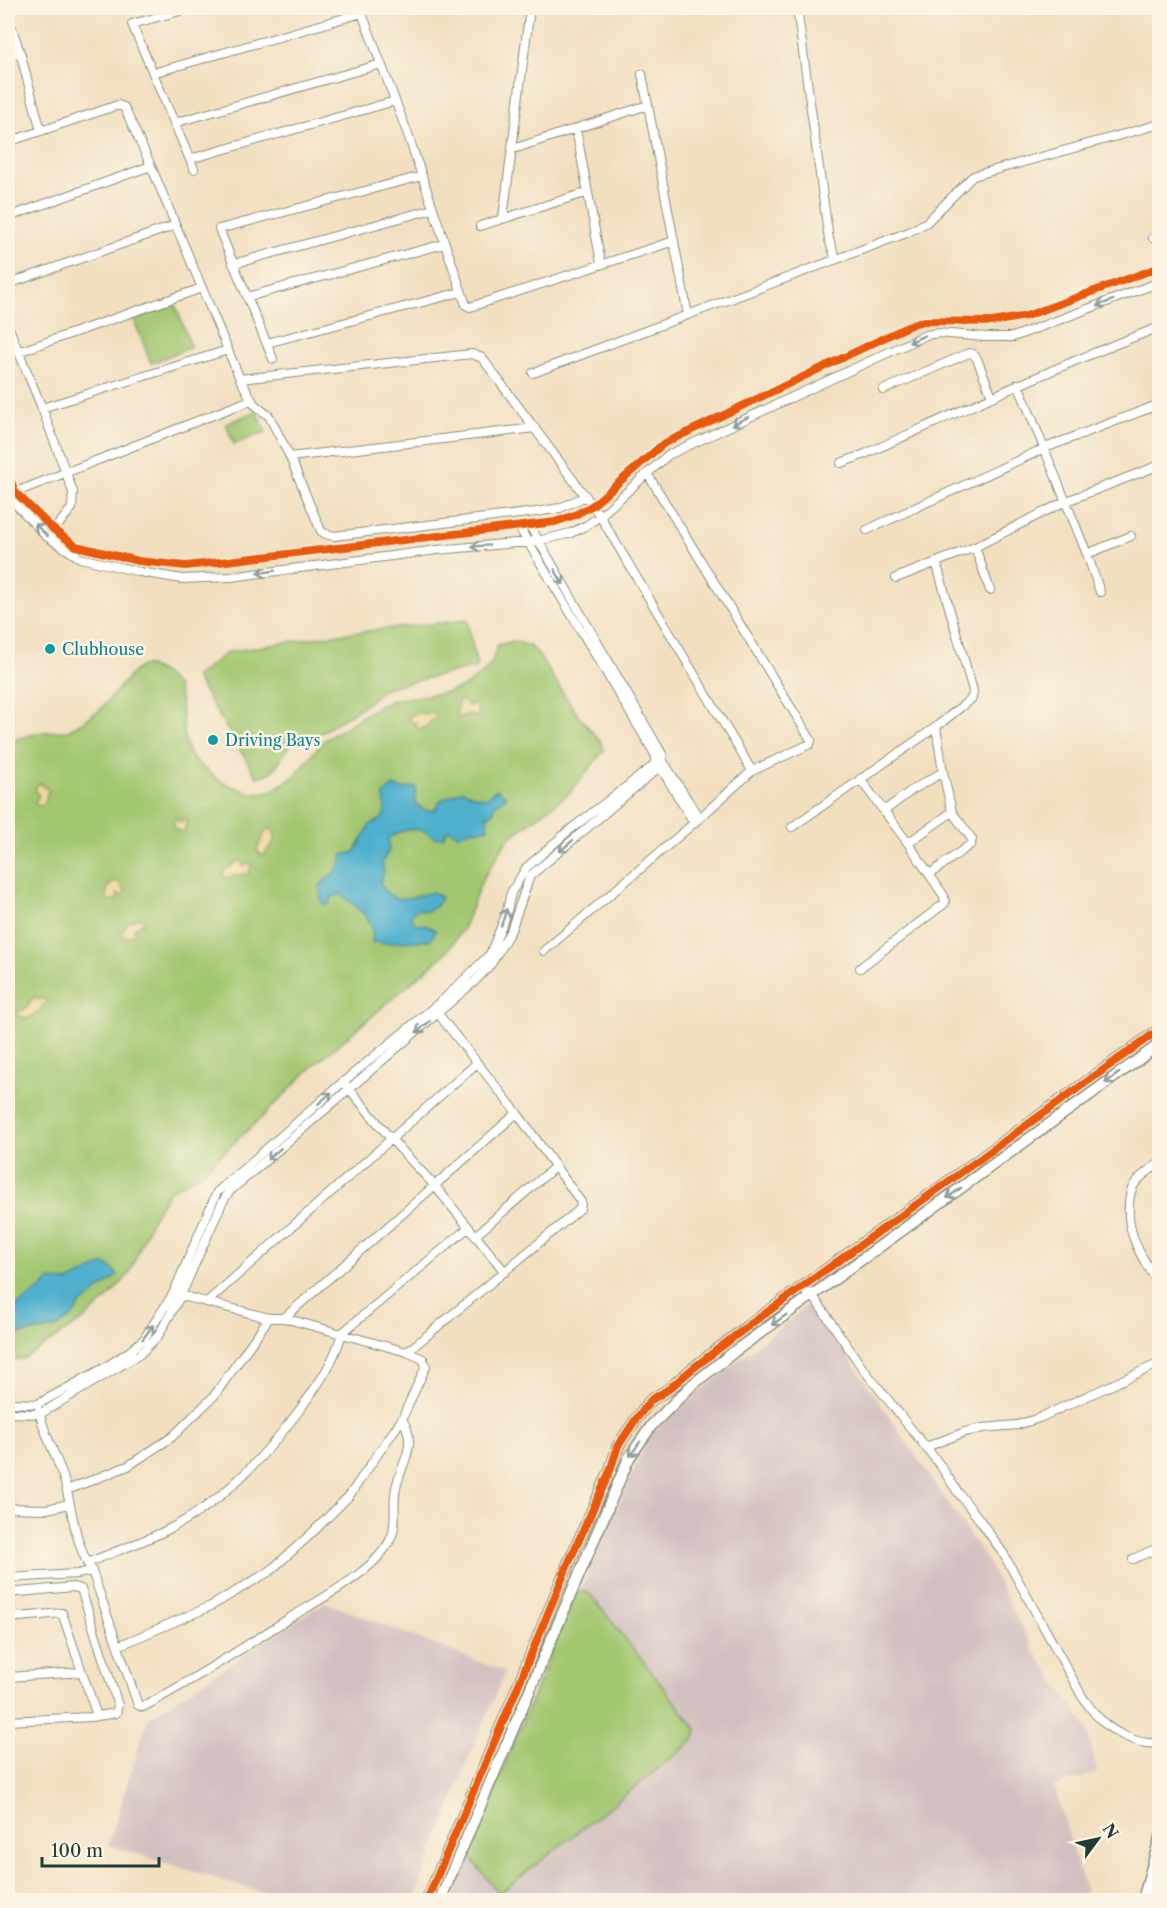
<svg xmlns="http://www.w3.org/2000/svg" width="1167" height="1908" viewBox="0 0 1167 1908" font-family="'Libre Caslon Text',serif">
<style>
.industrial{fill:#d2bfc0}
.green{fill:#a3c771;stroke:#618252;stroke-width:1.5}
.sand{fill:#eeda9e;stroke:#868c69;stroke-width:1.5}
.water{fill:#4fb0ce;stroke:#377681;stroke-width:1.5}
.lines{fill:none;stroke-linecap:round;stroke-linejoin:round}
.minor-casing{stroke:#888e7a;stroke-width:10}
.tertiary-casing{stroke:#888e7a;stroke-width:13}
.minor{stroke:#fff;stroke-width:8}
.tertiary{stroke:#fff;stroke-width:10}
.cycleway-casing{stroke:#fcf5e5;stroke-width:11}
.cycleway{stroke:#e8590c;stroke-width:8}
.oneway{stroke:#8f9e9a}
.culture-dot{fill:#0f9aa8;stroke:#fcf5e5;stroke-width:2}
.labels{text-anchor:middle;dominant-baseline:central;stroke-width:5;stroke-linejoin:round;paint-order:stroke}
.culture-label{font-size:16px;fill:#0d838f;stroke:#fcf5e5;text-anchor:start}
</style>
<rect width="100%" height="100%" fill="#fcf5e5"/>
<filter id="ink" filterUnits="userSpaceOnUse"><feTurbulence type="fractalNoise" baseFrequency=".0167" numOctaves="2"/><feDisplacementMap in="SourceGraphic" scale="12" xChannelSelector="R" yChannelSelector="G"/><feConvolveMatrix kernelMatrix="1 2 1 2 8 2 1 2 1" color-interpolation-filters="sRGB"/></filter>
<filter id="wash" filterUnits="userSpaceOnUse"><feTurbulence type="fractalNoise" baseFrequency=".008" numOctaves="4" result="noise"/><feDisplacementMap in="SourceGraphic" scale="24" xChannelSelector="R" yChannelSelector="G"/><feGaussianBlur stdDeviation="1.35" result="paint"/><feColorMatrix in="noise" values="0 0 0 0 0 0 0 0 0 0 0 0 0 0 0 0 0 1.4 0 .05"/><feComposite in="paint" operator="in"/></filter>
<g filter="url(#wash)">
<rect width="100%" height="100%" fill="#f2dfc0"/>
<path class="industrial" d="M 811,1302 L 986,1559 L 1036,1654 L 1087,1727 L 1097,1773 L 1054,1786 L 1086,1892 L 1075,1900 L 451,1900 L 605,1532 L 649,1437 L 678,1409 Z
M 325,1602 L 505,1672 L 469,1758 L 414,1900 L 286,1900 L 108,1845 L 148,1718 Z"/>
<path class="green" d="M 175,304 L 191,347 L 151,363 L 134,320 Z
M 257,411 L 266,432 L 234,444 L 226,424 Z
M 467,620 L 477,667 L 384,688 L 365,705 L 311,739 L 293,741 L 272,772 L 257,777 L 195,677 L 228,652 L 332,635 Z
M 514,641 L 531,647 L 537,653 L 577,714 L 601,742 L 604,750 L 571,792 L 508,839 L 482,880 L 464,927 L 446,953 L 313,1066 L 260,1119 L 199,1175 L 169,1191 L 150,1223 L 129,1274 L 109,1297 L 82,1321 L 23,1359 L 8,1360 L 8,741 L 42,732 L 68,731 L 99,711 L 133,672 L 141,666 L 149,666 L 164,674 L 177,687 L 181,704 L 184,738 L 189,754 L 194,760 L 221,782 L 254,794 L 271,791 L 294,777 L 323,741 L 377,707 L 393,700 L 449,692 L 466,686 L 486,670 L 492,662 L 498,645 Z
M 583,1591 L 590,1594 L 697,1730 L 694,1740 L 499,1894 L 468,1854 L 574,1597 L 578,1593 Z"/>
<path class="sand" d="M 462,700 L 469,706 L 475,704 L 477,707 L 478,716 L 474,717 L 468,714 L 456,718 L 458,702 Z
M 433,712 L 436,718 L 430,722 L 424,729 L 422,727 L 419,729 L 416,727 L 416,722 L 412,723 L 409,720 L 410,715 L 420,713 L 428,715 Z
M 41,783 L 43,787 L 46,788 L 49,791 L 46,795 L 46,801 L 39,806 L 34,803 L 39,796 L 35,790 L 37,785 Z
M 176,818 L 180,822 L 184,818 L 188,822 L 185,825 L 186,830 L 182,832 L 176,830 L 173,821 Z
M 268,828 L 274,831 C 277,843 269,847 264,855 L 261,855 L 257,850 L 258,847 Z
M 238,861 L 241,861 L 243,866 L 248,863 L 252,865 L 248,874 L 242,874 L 228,878 L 223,876 L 223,872 Z
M 115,881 L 118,881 L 125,891 L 125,894 L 122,896 L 117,893 L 118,899 L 109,901 L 106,895 L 108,887 Z
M 139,917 L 143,920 L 143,923 L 134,928 L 135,934 L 126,938 L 120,932 L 125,928 L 127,923 Z
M 34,997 L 39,1000 L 43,998 L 46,1001 L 40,1010 L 27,1019 L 19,1016 L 17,1011 L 24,1010 Z"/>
<path class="water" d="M 393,786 L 402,789 L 416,787 L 415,804 L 426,811 L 435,810 L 441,800 L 463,790 L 472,795 L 486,798 L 497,789 L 506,797 L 494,806 L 493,813 L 487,816 L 488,828 L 479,830 L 471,829 L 459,835 L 448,829 L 443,837 L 435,838 C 421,825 402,828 388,839 L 389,850 L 382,862 L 384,873 L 380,882 C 392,908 410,897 432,892 L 441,897 L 437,906 L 427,911 L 417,909 L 410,916 L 415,924 L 426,925 L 436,930 L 430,940 L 385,943 L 372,942 C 377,919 357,908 341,894 L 332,897 L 328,905 L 323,904 C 314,880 324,884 337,870 C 340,866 341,860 343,855 L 355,852 L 370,825 L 382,819 L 385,810 L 384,794 Z
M 104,1264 L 113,1269 L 118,1275 L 80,1305 L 71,1318 L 55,1328 L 8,1336 L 8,1312 L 41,1289 L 50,1280 L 68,1282 Z"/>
</g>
<g filter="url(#ink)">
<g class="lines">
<defs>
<path id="minor" d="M 191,8 L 132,24 L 194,169
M 360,8 L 407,132 L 466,305 L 470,307 L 674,241
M 797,8 L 829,240 L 836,259
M 8,17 L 20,52 L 41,131
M 8,56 L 20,52
M 153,73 L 362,13
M 642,74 L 688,315
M 174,123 L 381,64
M 576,129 L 601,263
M 8,142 L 118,105 L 124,107 L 151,166 L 240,379 L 472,354 L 482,358 L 600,516 L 752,771
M 513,149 L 648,105
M 190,159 L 395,101
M 8,217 L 151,166
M 503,218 L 530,8
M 480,226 L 588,192
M 1153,238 L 1160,236
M 233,264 L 433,209
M 8,284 L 176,225
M 247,297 L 444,244
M 8,326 L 42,408 L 73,492 L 72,508 L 54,530
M 267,343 L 461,292
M 18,352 L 202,288
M 273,359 L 219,229 L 422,176
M 533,373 L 909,232 L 927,222 L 973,176 L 1160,124
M 240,379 L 254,404 L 269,416 L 290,457 L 321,531 L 326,534 L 334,536 L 536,512 L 560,508 L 586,496
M 1018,384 L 1087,554 L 1100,592
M 883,390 L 969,353 L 973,354 L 977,359 L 992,396
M 42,408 L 228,350
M 290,457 L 535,428
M 841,463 L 865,454 C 963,410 1059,365 1160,327
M 8,473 L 15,492 L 54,530 L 76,546 L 139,561 L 186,566 L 555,522 L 575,515 L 593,505 L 663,444 L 913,324 L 924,321 L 992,322 L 1026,316 L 1160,267
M 11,494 L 251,400
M 8,496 L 46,536 L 80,558 L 140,572 L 182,579 L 231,577 L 437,550 L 538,541 L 571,533 L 587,525 L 600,516 L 668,455 L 926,335 L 938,333 L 985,337 L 1013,337 L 1160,282
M 867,530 L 1045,448 L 1160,404
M 975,547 L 990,590
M 1087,554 L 1131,536
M 896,578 L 975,547 L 1064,502 L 1160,465
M 661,758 L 699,818
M 659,765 L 694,823
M 860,779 L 908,843 L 944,896 L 945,903 L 860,968
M 884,811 L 912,790 L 943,772
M 792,827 L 936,727 L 972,698 L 973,691 L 936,562
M 908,843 L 952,812
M 930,874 L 971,844 L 972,839 L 952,812 L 943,772 L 936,727
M 544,951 L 694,823 L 752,771 L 810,744 L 811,740 L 647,473
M 346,1085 L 391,1139 L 435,1186 L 505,1272
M 1160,1163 C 1152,1168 1143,1174 1137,1181 C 1131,1187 1130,1195 1129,1203 C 1126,1235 1143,1260 1160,1286
M 475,1236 L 556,1166
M 800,1288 L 813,1296 L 861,1366 L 940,1465 L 957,1491 L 979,1519 L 1003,1553 L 1083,1698 C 1088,1704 1092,1711 1098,1717 C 1111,1732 1139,1746 1160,1743
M 207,1302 L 477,1063
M 284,1318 L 517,1113
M 407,1352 L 580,1209 L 581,1202 L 517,1113 L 435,1010
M 8,1403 L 38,1404 L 104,1368 L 130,1351 L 144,1339 L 173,1294 L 217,1192 L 343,1082 L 445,998 L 469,975 L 490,954 L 506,915 L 511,893 L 526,868 L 567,832 L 652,767 L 655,762 L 656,756 L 519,527
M 39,1411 C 45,1438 61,1463 67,1491 C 73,1517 77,1548 92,1571 L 138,1705 L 143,1707 C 193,1680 240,1650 288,1619 C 317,1601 378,1570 391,1538 C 398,1523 392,1504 396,1488 C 401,1463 419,1445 402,1419
M 8,1413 L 40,1414 L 140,1354 L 158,1336 L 181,1295 L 222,1203 L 229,1192 L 475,981 L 491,964 L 511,930 L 530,876 L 663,764 L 662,754 L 530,526
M 926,1447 L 965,1432 L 983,1428 L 1017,1425 L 1039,1418 L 1160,1363
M 67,1490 L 128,1466 L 172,1437 L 214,1396 L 269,1318
M 8,1508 L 47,1509 L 69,1504
M 1133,1559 L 1160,1547
M 87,1563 C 113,1552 141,1543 167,1530 C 221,1504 262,1459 298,1412 C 316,1388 334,1363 342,1333 L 468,1228
M 8,1578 L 77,1574 L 92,1571
M 8,1593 L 74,1587 L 81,1589 L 118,1705 L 116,1713 L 91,1717 L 8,1721
M 8,1618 L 62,1613 L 97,1716
M 118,1646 L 211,1606 L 270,1571 L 311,1534 L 349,1496 L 402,1419 L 426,1366 L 423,1359 L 407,1352 L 284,1318 L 269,1318 L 175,1294
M 8,1677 L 82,1672"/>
<path id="tertiary" d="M 427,1900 L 511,1703 L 569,1562 L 610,1471 L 618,1446 L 636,1419 L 651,1400 L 669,1389 L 691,1370 L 748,1326 L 1160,1029
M 440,1900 L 629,1458 L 652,1425 L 692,1385 L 735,1351 L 1160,1044
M 1143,1900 L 1160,1838"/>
</defs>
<use href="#minor" class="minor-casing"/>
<use href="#tertiary" class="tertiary-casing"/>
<use href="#minor" class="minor"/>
<use href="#tertiary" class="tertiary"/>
<defs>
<path id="cycleway" d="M 8,473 L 15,492 L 54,530 L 76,546 L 139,561 L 186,566 L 555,522 L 575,515 L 593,505 L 663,444 L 913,324 L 924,321 L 992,322 L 1026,316 L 1160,267
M 427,1900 L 511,1703 L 569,1562 L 610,1471 L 618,1446 L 636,1419 L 651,1400 L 669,1389 L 691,1370 L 748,1326 L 1160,1029"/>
</defs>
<use href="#cycleway" class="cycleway-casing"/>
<use href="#cycleway" class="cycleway"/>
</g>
<defs><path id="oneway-shaft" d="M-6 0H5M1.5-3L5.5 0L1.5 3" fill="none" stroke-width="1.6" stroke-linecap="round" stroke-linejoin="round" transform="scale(1.5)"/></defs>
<g class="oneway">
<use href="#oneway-shaft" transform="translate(1105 303) rotate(160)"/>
<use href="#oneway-shaft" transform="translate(917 339) rotate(155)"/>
<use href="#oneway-shaft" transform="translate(740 421) rotate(155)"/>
<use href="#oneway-shaft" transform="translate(41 530) rotate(-136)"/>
<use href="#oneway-shaft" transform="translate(480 546) rotate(176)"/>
<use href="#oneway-shaft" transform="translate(266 572) rotate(172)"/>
<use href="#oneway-shaft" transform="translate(559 577) rotate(60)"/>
<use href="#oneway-shaft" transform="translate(566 846) rotate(140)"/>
<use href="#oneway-shaft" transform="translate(504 917) rotate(-72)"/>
<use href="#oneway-shaft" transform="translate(423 1027) rotate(140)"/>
<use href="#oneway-shaft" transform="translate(1112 1078) rotate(144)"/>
<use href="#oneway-shaft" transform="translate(325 1098) rotate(-41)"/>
<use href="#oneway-shaft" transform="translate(274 1154) rotate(139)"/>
<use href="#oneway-shaft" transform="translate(954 1193) rotate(144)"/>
<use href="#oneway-shaft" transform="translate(779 1320) rotate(145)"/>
<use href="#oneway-shaft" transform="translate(148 1332) rotate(-53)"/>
<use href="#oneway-shaft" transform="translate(635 1449) rotate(125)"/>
</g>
</g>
<g class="culture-dot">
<circle cx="50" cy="649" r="6"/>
<circle cx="213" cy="740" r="6"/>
</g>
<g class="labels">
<g class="culture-label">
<text x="62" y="649">Clubhouse</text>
<text x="225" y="740">Driving Bays</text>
</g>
</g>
<rect width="1167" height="1908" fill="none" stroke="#fcf5e5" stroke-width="30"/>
<g transform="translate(1098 1839) rotate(57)" stroke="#fcf5e5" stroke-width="4.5" paint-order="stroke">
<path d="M0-4.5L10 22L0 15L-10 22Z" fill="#1f3d34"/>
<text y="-9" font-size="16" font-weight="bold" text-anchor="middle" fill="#1f3d34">N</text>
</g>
<path d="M42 1857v9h117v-9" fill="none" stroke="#1f3d34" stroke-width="3"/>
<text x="51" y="1857" font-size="18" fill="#1f3d34" stroke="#fcf5e5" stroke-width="4.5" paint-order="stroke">100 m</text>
</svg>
